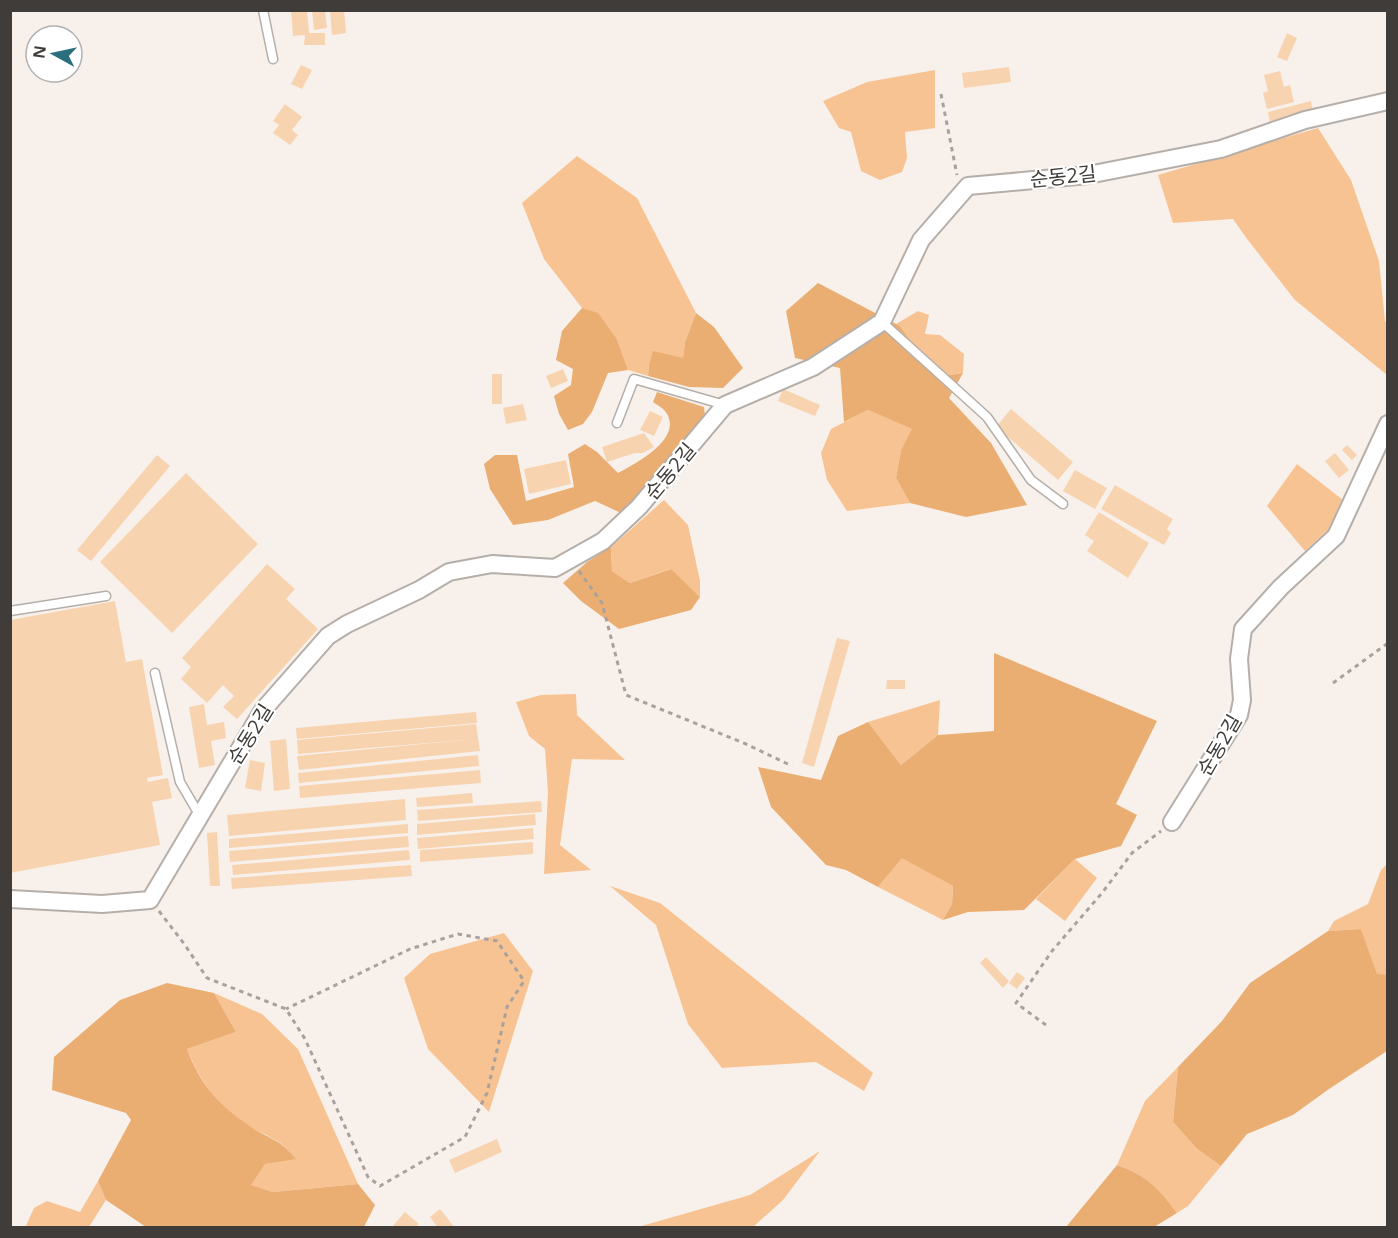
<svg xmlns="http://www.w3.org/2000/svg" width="1398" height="1238" viewBox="0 0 1398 1238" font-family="'Open Sans','Noto Sans KR',sans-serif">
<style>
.green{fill:#f8c392}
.forest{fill:#eaae73}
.building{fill:#f8d3b0}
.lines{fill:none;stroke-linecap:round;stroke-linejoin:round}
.lane-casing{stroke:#b6afa9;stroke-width:11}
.street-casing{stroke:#b6afa9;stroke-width:20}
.path{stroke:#a7a29d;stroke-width:3;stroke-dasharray:4.5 4.5;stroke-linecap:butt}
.lane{stroke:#fff;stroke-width:8}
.street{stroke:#fff;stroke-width:16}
.labels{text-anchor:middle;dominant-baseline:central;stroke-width:4.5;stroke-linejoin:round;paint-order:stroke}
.street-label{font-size:20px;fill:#3f3c39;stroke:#fff}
</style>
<rect width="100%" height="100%" fill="#f8f1eb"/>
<path class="green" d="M 935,70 L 935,128 L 905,132 L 907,158 L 902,172 L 880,180 L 861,171 L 851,132 L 839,128 L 823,101 L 867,82 Z
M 1318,128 L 1351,180 L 1379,261 L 1385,321 L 1387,324 L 1387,375 L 1295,300 L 1247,239 L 1233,219 L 1173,223 L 1158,175 Z
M 577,156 L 637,198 L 696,313 L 685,342 L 683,359 L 649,365 L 648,376 L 628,370 L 617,339 L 598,314 L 582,308 L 544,259 L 522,203 Z
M 918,311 L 929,315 L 925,334 L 940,335 L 964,354 L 963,373 L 935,377 L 900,326 L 896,324 Z
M 868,410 L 913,429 L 901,450 L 896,478 L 910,503 L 847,511 L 827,480 L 821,453 L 831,429 Z
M 1297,464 L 1343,500 L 1333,525 L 1305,551 L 1267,506 Z
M 664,500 L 688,525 L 700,581 L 700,597 L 670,569 L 630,583 L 612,571 L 611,547 Z
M 576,694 L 577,715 L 625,760 L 572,759 L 560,845 L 591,870 L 544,874 L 548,792 L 545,749 L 529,736 L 516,702 L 541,695 Z
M 940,700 L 938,735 L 901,765 L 868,722 Z
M 902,857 L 953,886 L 952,904 L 943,920 L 878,887 Z
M 1075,859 L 1097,878 L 1065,921 L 1036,899 Z
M 1387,864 L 1387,975 L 1377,975 L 1361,929 L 1328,931 L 1334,921 L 1368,904 L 1381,870 Z
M 610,886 L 660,903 L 873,1073 L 864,1091 L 816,1062 L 722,1068 L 688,1024 L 656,925 Z
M 504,933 L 533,971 L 489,1112 L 428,1049 L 404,978 L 430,954 Z
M 214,993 L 262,1014 L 298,1049 L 358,1184 L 273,1192 L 250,1185 L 265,1164 L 295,1158 C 283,1141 269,1137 251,1127 C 218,1108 201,1083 187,1049 L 236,1032 Z
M 1178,1067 L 1173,1122 L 1197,1149 L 1221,1166 L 1188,1206 L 1177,1213 C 1159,1188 1146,1175 1117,1165 L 1145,1101 Z
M 820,1151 L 783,1200 L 753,1227 L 638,1227 L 750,1195 Z
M 98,1181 L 106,1200 L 89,1227 L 25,1228 L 34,1208 L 47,1201 L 80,1212 Z"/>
<path class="forest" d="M 818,283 L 900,326 L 935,377 L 963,373 L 949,398 L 991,443 L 1027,505 L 966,517 L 910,503 L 896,478 L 901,450 L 912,429 L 868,410 L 844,422 L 840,368 L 795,358 L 786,311 Z
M 582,308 L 598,313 L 617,339 L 628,370 L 608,373 L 592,412 L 583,424 L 568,430 L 559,414 L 554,396 L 571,385 L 573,369 L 556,360 L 562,331 Z
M 696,313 L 714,327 L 743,368 L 723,388 L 689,387 L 648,376 L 649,365 L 653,351 L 683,358 L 685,342 Z
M 657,392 L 704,407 L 705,416 L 645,491 L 621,513 L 595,501 L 548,520 L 513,525 L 490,489 L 484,464 L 495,455 L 517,455 L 526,501 L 574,487 L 568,454 L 585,444 L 597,452 L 618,473 C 634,464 682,440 667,414 C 665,409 657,405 653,402 Z
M 611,547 L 612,571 L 630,583 L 671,569 L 700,597 L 691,610 L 619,629 L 581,601 L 563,583 L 587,562 Z
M 994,653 L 1157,721 L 1116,804 L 1137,815 L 1121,846 L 1075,859 L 1024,910 L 968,912 L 943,920 L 952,904 L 953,886 L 902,858 L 878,887 L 846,870 L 826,865 L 771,807 L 758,767 L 821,780 L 838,736 L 868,722 L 901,765 L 938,735 L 994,731 Z
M 1361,929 L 1377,974 L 1387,975 L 1387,1051 L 1329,1089 L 1293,1115 L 1247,1134 L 1221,1166 L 1197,1149 L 1173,1122 L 1178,1067 L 1222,1021 L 1250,983 L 1328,931 Z
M 167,983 L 214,993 L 236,1032 L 187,1049 C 200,1083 217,1104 247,1124 C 266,1138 281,1139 296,1159 L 265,1164 L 251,1185 L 273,1192 L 358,1184 L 375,1205 L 364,1227 L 146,1227 L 106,1200 L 98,1181 L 131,1120 L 126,1113 L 52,1090 L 54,1057 L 120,1000 Z
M 1117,1165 C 1146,1175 1159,1188 1177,1213 L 1154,1227 L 1066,1227 Z"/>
<path class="building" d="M 291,10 L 307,10 L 309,33 L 325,33 L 325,45 L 304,45 L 305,35 L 293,36 Z
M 312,10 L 325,10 L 327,28 L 314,30 Z
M 330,10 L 344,10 L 346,33 L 332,35 Z
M 1287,33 L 1297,38 L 1287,61 L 1277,57 Z
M 301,65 L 312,70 L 302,89 L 291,84 Z
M 1009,67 L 1011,82 L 964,88 L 962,73 Z
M 1280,71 L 1284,87 L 1290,85 L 1294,102 L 1267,109 L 1263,93 L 1268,91 L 1264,75 Z
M 1311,101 L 1313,112 L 1270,123 L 1268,112 Z
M 285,104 L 302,117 L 292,130 L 298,135 L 290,145 L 273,133 L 279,125 L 273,121 Z
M 563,369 L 568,381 L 551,388 L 546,376 Z
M 492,374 L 502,374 L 502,404 L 492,404 Z
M 783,389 L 820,405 L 815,416 L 778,401 Z
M 523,404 L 527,420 L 506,424 L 503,408 Z
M 1011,409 L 1073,462 L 1058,480 L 996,427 Z
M 650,411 L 663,417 L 654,436 L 640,430 Z
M 644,433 L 654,447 L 643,453 L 635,453 L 607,462 L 602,447 Z
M 1347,445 L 1357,455 L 1352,460 L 1342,450 Z
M 1335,453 L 1349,470 L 1339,478 L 1325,461 Z
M 157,455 L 170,466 L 91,561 L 77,550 Z
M 566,460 L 571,484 L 529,494 L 524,469 Z
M 1075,470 L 1107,488 L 1095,509 L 1063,491 Z
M 186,473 L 258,544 L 172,633 L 100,562 Z
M 1115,485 L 1173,519 L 1167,529 L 1171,533 L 1164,545 L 1101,509 Z
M 1099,512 L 1149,543 L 1128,578 L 1087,551 L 1094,541 L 1085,535 Z
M 267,564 L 295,589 L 286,599 L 318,629 L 237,719 L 223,707 L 234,696 L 223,685 L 207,703 L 181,679 L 191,667 L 182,658 Z
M 115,601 L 126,662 L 142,659 L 163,775 L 147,778 L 148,782 L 168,778 L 172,798 L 152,802 L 160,845 L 10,873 L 10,620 Z
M 837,638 L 850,641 L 814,767 L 802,763 Z
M 887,680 L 905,680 L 905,689 L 886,689 Z
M 204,704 L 207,725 L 224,722 L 226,738 L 211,741 L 215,765 L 199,768 L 189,707 Z
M 476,712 L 477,723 L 297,739 L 296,728 Z
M 476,724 L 480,751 L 299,770 L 297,756 L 464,740 L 298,754 L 297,740 Z
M 286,739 L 290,789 L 274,791 L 270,741 Z
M 478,755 L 479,766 L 299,783 L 298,773 Z
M 250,760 L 265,763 L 261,791 L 245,788 Z
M 480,770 L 481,783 L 300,798 L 299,786 Z
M 472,793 L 473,803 L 417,807 L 416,798 Z
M 405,799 L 406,820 L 229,836 L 227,815 Z
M 541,801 L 542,812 L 418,821 L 417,810 Z
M 535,814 L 536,825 L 417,835 L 417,824 Z
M 408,824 L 408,833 L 229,848 L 229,839 Z
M 533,828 L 534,839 L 418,849 L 417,838 Z
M 217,832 L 220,886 L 210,886 L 207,833 Z
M 408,836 L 409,847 L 230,862 L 229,851 Z
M 533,842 L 533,854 L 420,862 L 420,850 Z
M 409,850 L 410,860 L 233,875 L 232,865 Z
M 411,865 L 412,876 L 232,889 L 231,878 Z
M 986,957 L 1009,981 L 1003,988 L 980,963 Z
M 1017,972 L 1025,978 L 1017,989 L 1009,983 Z
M 497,1139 L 502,1152 L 455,1173 L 449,1160 Z
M 440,1209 L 455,1228 L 438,1228 L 430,1217 Z
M 405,1212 L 419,1224 L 415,1228 L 391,1228 Z"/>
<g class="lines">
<defs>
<path id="lane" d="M 263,10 L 273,59
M 882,322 L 987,417 L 1031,480 L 1063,504
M 617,423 L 634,379 L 725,405
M 10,611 L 106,596
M 155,673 L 180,782 L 200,816"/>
<path id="street" d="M 1172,822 L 1239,715 L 1242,700 L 1239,659 L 1243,629 L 1281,587 L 1336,536 L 1388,424
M 10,899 L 102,904 L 150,900 L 263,710 L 328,636 L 347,624 L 419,590 L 449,572 L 492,564 L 555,568 L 603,541 L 639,507 L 725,405 L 813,367 L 882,322 L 921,240 L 968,186 L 1088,175 L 1221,149 L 1305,120 L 1388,101"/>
</defs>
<use href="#lane" class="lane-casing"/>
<use href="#street" class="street-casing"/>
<path class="path" d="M 941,94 L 957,175
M 579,571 L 602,603 L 626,695 L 746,744 L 792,766
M 1333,683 L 1388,643
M 159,911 L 185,945 L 207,978 L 286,1009 L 305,1039 L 368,1177 L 380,1186 L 465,1137 L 487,1093 L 507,1007 L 524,981 L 497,941 L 458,934 L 410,949 L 286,1009
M 1046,1025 L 1016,1003 L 1052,951 L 1102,893 L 1132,853 L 1161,831"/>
<use href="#lane" class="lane"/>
<use href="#street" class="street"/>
</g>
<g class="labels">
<g class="street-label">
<text transform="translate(1063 176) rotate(-6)">순동2길</text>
<text transform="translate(670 471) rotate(-50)">순동2길</text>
<text transform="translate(250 734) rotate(-58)">순동2길</text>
<text transform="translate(1219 745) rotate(-60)">순동2길</text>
</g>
</g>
<rect width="1398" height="1238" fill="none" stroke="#3f3c39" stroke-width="24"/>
<g transform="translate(54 54) rotate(278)"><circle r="28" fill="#ffffff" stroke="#b2b1b0" stroke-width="1.5"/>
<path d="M0-4.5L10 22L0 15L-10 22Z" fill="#2a6f7e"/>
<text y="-9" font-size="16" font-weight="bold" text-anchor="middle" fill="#3f3c39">N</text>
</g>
</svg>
